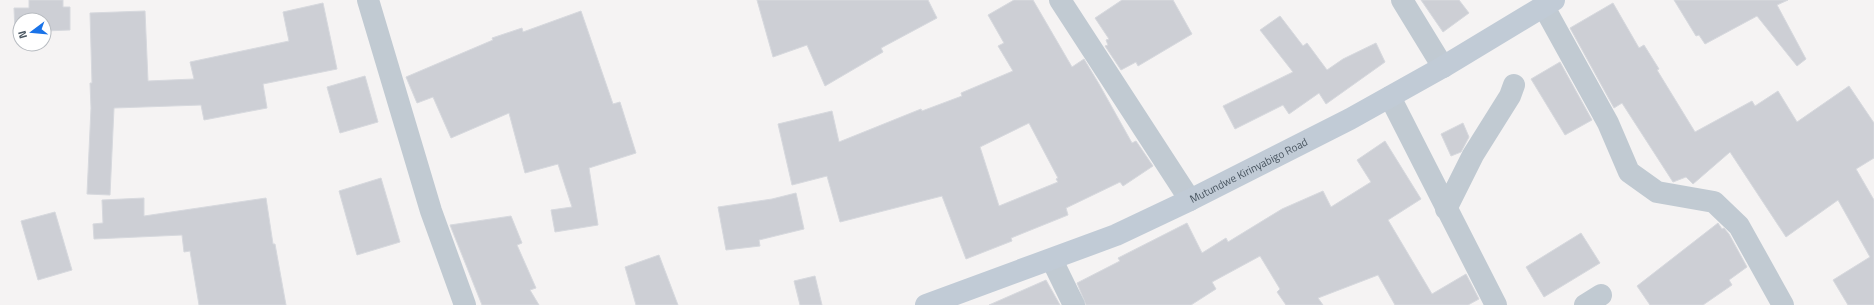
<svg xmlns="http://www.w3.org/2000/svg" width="1874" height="305" viewBox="0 0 1874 305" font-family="'Titillium Web',sans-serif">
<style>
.building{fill:#cdcfd5;stroke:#d7d9de;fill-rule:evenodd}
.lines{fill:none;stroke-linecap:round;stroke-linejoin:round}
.street{stroke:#c1cad2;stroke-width:22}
.secondary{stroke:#c1cbd6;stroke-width:22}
.labels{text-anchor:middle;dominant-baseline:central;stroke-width:3.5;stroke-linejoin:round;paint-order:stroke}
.street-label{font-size:11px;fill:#4a5661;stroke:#fff}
</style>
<rect width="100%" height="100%" fill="#f5f3f3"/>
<path class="building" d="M 29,0 L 63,0 L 63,7 L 70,7 L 70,30 L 44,31 L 44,20 L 20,20 L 20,31 L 15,32 L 14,8 L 29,8 Z
M 757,0 L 928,0 L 937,18 L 881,48 L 883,52 L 825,86 L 807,45 L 773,57 Z
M 1014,0 L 1033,0 L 1072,67 L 1084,59 L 1099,84 L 1132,143 L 1136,141 L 1153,166 L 1123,186 L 1120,182 L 1066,208 L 1068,215 L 1011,238 L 1012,241 L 966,259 L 942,196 L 840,222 L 827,176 L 792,185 L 778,124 L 832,111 L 839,142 L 921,109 L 922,111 L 962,96 L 961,93 L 1013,71 L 998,46 L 1004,43 L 988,15 ZM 1029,123 L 1058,178 L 1056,179 L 1058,182 L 999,206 L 980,147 Z
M 1122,0 L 1173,0 L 1192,34 L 1138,66 L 1136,62 L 1121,70 L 1105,46 L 1108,45 L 1106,40 L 1109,39 L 1095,18 Z
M 1421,0 L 1459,0 L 1469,13 L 1443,32 Z
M 1674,0 L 1788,0 L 1777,5 L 1806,59 L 1797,66 L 1757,16 L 1705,44 L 1699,35 L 1696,36 Z
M 323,3 L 337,69 L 263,84 L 267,108 L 204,120 L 201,105 L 114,108 L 110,195 L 87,194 L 91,108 L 90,83 L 92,83 L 90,13 L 145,11 L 148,81 L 194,79 L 190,62 L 289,41 L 283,12 Z
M 1613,3 L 1639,48 L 1644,45 L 1659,69 L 1657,70 L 1695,132 L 1752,101 L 1755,106 L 1778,91 L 1797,122 L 1849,86 L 1874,123 L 1874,158 L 1856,169 L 1874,200 L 1874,305 L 1848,305 L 1833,280 L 1870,257 L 1838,200 L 1786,237 L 1730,152 L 1693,184 L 1686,177 L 1673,182 L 1622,103 L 1614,108 L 1570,28 Z
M 581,11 L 613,104 L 620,102 L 636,153 L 589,168 L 598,225 L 555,232 L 551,210 L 572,207 L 558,164 L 525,173 L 509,113 L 451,138 L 433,97 L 417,103 L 406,77 L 493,40 L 492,38 L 522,28 L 523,32 Z
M 1280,16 L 1303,46 L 1307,43 L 1327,70 L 1343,59 L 1376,43 L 1385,62 L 1326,104 L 1319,93 L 1289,114 L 1283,105 L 1235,129 L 1223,106 L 1293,72 L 1260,30 Z
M 1560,62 L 1592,120 L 1565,135 L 1531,79 Z
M 365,76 L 378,122 L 340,133 L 327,87 Z
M 1463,123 L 1469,137 L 1461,152 L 1451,156 L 1441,134 Z
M 1385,141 L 1421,199 L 1388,220 L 1432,294 L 1466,274 L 1479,299 L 1468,305 L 1395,305 L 1378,275 L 1318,298 L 1323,305 L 1286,305 L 1277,292 L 1280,289 L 1260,256 L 1212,282 L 1216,289 L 1191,305 L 1086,305 L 1077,283 L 1120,261 L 1118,258 L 1187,223 L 1202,253 L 1226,238 L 1228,242 L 1282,209 L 1323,191 L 1331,207 L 1371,182 L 1357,160 Z
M 381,178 L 400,242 L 357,255 L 339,191 Z
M 796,193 L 804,229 L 759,240 L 760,246 L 726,250 L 718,207 L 772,199 Z
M 144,198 L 144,216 L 266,198 L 273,244 L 275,244 L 286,305 L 199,305 L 190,251 L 184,252 L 182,235 L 94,239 L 93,224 L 103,223 L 102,200 Z
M 55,212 L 72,270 L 38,280 L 21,221 Z
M 511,216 L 522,243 L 517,245 L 536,288 L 530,290 L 539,305 L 482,305 L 450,225 Z
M 1718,223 L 1722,229 L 1724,228 L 1729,234 L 1747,267 L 1729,280 L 1732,285 L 1703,305 L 1650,305 L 1637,286 Z
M 1581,233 L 1600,263 L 1544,297 L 1526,267 Z
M 659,255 L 678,305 L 636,305 L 625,267 Z
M 815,276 L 822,305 L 800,305 L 794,281 Z
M 1046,280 L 1060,305 L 989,305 Z"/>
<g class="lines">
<path class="street" d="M 368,0 L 431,211 L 465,305
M 1060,0 L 1190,200
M 1402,0 L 1443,67
M 1544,7 L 1608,123 L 1629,172 L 1657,192 L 1714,202 L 1739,226 L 1783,305
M 1390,97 L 1496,305
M 1446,209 L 1473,155 L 1510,96 L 1514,85
M 1052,260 L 1074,305
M 1585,305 L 1601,295"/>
<path class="secondary" id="s1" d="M 926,305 L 1116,235 L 1190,200 L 1350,119 L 1443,67 L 1554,0"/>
</g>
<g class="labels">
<g class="street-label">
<text stroke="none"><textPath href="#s1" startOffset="350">Mutundwe Kirinyabigo Road</textPath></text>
</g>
</g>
<g transform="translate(32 32) rotate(254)"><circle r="19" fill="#ffffff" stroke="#b7bbc0"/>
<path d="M0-3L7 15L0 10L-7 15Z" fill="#1a73e8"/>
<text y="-6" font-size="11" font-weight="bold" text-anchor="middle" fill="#4a5661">N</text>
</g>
</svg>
